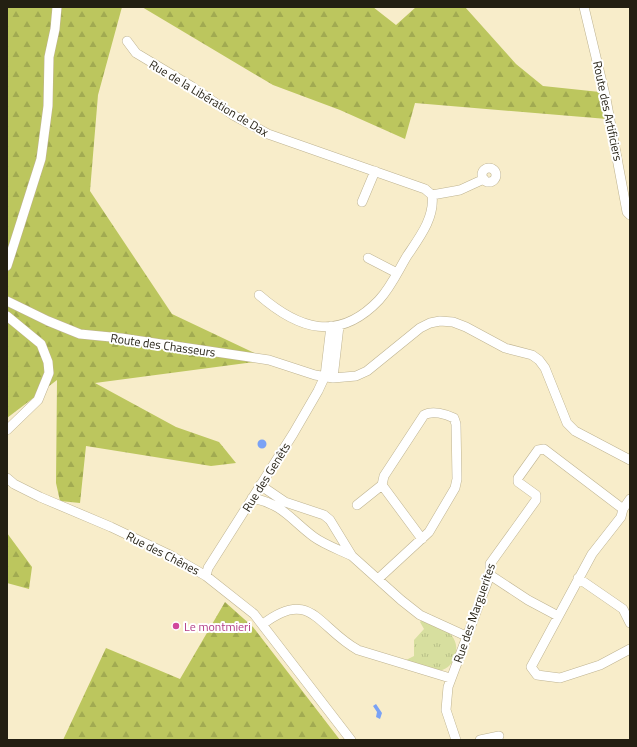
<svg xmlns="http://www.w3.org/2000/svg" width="637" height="747" viewBox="0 0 637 747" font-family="'Titillium Web',sans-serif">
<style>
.grass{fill:url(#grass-tufts)}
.forest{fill:url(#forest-firs)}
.water{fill:#7aa2f5}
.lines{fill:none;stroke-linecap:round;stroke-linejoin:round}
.minor-casing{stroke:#beb391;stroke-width:10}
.minor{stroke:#fff;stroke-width:9}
.hotel-dot{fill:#d1479c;stroke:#fff;stroke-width:1.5}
.labels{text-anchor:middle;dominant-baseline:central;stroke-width:4;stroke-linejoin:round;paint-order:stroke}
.street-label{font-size:12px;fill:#231f12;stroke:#fff}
.hotel-label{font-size:12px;fill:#b23c85;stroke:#fff;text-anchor:start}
</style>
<defs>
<pattern id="grass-tufts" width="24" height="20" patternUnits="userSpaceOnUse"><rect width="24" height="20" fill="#d7df9f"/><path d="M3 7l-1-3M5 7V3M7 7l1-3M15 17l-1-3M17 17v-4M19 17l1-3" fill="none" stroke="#b8bf88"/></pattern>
<pattern id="forest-firs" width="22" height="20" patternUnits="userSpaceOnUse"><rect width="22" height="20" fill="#bcc65e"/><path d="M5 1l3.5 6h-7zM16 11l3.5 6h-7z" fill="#a1aa51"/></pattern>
</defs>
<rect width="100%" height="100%" fill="#f8edca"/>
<path class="grass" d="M 422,620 C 431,624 446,627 452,636 C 462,649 454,670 437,671 C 427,671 413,664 404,661 L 414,656 L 414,640 L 424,629 L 420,622 Z"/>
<path class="forest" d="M 7,7 L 122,7 L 98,95 L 90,191 L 172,314 L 269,360 L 95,383 L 176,427 L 219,442 L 236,463 L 211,466 L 86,446 L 80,503 L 60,501 L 56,483 L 57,380 L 7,418 Z
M 142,7 L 373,7 L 396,25 L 416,7 L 465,7 L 516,64 L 543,86 L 600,92 L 607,119 L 415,103 L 405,139 L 340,110 L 273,85 Z
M 7,533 L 32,567 L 29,589 L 7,583 Z
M 225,602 L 253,627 L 340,740 L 63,740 L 106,648 L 180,679 Z"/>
<path class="water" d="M257.5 444a4.5 4.5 0 1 1 9 0a4.5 4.5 0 1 1-9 0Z
M 376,704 L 382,713 L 380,719 L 376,717 L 377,712 L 373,706 Z"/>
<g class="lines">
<defs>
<path id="minor" d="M 584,7 L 606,99 L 627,212 L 630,215
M 127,41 L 136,53 L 191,86 L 233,115 L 268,134 L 425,189 L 432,195 C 435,218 419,238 407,256 C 398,271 391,287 379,300 C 338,343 298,329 259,295
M482 175a7 7 0 1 1 14 0a7 7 0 1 1-14 0Z
M 432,195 L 460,190 L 484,179
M 362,202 L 375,171
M 368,258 L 397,273
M 7,266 L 41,159 L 48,106 L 49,57 L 55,29 L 57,7
M 7,301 L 48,321 L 80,334 L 121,338 L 269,360 L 315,375 L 333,378 L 356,376 L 367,371 L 420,328 L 430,323 L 440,321 L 453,322 L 466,327 L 505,348 L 532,355 L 539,360 L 545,368 L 567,423 L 575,431 L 630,460
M 7,316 L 41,344 L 48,362 L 49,373 L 38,400 L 7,430
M 333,378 L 339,326
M 7,478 L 14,484 L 40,497 L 111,527 L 170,555 L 206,576 L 254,614 L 351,740
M 260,485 L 285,502 L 324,515 L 330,520 L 352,556 L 401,600 L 420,615 L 466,636
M 252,498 C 283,504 291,520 314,537 C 325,545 340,550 352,556
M 630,499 L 623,509 L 621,517 L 592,554 L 531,667 L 537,675 L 560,678 L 600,665 L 630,649
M 357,505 L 382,485
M 490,575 L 528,600 L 558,616
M 206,576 L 208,568 L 293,434 L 318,391 L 325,376 L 331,326
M 578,578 L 623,609 L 630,623
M 378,579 L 429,532 L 455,488 L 457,479 L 456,424 L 454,418 C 446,414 432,410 424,415 L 384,476 L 382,485 L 422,539
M 263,624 C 311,587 318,628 358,650 L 450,678
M 456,740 L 446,710 L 448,687 L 490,575 L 490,564 L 536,500 L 536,495 L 518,482 L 518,478 L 538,450 L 544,449 L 623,509
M 480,740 L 499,736"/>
</defs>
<use href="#minor" class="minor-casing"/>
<use href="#minor" class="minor"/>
</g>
<circle class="hotel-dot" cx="176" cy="626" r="4"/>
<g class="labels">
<g class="street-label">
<text transform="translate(209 98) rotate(31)">Rue de la Libération de Dax</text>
<text transform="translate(608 111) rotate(78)">Route des Artificiers</text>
<text transform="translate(163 345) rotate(8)">Route des Chasseurs</text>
<text transform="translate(266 477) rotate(-58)">Rue des Genêts</text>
<text transform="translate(163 553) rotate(27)">Rue des Chênes</text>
<text transform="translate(474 613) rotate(-71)">Rue des Marguerites</text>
</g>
<g class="hotel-label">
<text x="184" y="626">Le montmieri</text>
</g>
</g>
<rect width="637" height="747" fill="none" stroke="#231f12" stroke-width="16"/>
</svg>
